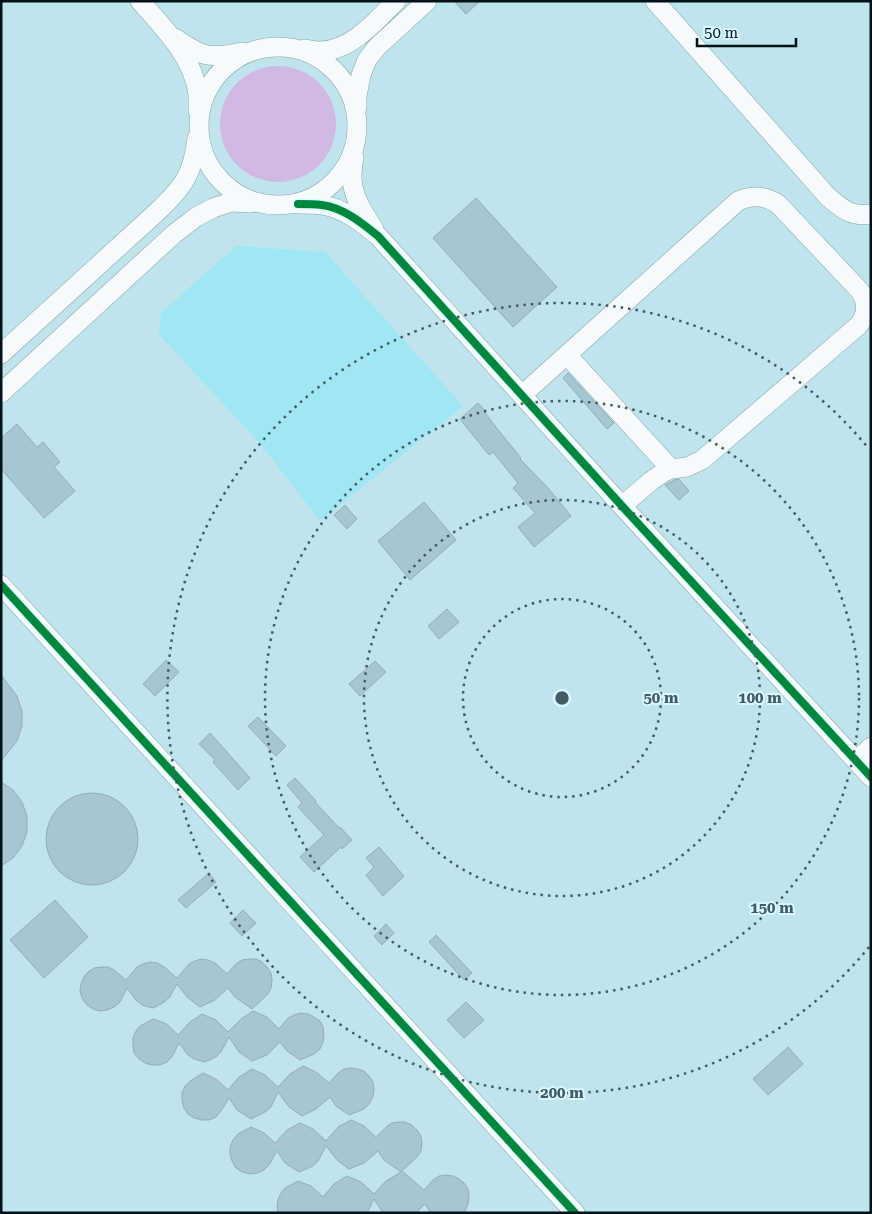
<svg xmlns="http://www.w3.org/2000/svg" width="872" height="1214" viewBox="0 0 872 1214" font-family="'Roboto Serif',serif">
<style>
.built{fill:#9fe7f4}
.green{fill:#d2b9e2}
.building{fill:#a8c6d0;stroke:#90afb8}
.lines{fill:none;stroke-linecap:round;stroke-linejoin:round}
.minor-casing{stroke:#81a4ab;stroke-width:20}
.minor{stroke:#f5fbfc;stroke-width:19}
.cycleway-casing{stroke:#d7f8fe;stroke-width:11}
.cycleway{stroke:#00873e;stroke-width:8}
.ring{fill:none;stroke:#435c62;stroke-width:2.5;stroke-dasharray:2.5 5}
.centre{fill:#435c62;stroke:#d7f8fe;stroke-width:2.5}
.ring-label{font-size:15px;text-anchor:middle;font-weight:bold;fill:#435c62;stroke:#d7f8fe;stroke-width:4;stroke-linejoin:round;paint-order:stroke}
</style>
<rect width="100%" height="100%" fill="#bfe4eb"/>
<path class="built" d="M 236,246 L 325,252 L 463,406 L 320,521 L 262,446 L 159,334 L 161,313 Z"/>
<path class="green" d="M220 124a58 58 0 1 1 116 0a58 58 0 1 1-116 0Z"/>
<path class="building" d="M 454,1 L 480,1 L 466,14 Z
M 476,198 L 557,287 L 513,327 L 433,238 Z
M 568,373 L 614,423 L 607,429 L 563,378 Z
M 478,403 L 486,412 L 485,413 L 499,431 L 521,458 L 520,459 L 548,488 L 571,516 L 534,547 L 518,527 L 535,513 L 513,488 L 518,483 L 493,452 L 489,455 L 460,419 Z
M 17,424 L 37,447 L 43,442 L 60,462 L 54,467 L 75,491 L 44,518 L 1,469 L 1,438 Z
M 679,479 L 689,491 L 679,500 L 665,485 L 674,480 Z
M 424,502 L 456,540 L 410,580 L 378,541 Z
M 345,505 L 357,519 L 347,529 L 334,515 Z
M 447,609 L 459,622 L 439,639 L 428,626 Z
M 166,660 L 179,672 L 155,696 L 143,684 Z
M 375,661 L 386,672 L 360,696 L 349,684 Z
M 1,675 L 17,696 L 22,711 L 22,726 L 17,741 L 1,761 Z
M 258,717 L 286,746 L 276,756 L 248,726 Z
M 210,733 L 250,778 L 238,790 L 213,762 L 215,760 L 199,744 Z
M 295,778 L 316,801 L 315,802 L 339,828 L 340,827 L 352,840 L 342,849 L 341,847 L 314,872 L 300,857 L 324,835 L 298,807 L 302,803 L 287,785 Z
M 1,782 L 13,790 L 22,802 L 27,816 L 27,832 L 22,846 L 13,858 L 1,866 Z
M46 839a46 46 0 1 1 92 0a46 46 0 1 1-92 0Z
M 379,847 L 404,876 L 383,896 L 366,875 L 374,867 L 366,858 Z
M 209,873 L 216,882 L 186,908 L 178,900 Z
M 55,900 L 88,937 L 44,978 L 10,940 Z
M 243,910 L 256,923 L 242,936 L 230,923 Z
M 386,924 L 394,933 L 382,945 L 374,936 Z
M 436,935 L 472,973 L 464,980 L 429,942 Z
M 201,959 L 208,960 L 215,963 L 227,974 L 236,964 L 242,960 L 249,959 L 256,959 L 262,962 L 267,967 L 271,973 L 272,980 L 271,988 L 268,994 L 252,1009 L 235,997 L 228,988 L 215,1000 L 200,1007 L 187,997 L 177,984 L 169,998 L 163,1003 L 153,1008 L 142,1005 L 136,1000 L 127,988 L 120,1002 L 114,1007 L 107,1010 L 100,1011 L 93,1009 L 87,1005 L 82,998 L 80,991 L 81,984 L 84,977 L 88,972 L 94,968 L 101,967 L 108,967 L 114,970 L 126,980 L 137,967 L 143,964 L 150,962 L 157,963 L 163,966 L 177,978 L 189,964 L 195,961 Z
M 466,1002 L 484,1020 L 464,1038 L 447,1020 Z
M 253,1011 L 267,1017 L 279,1029 L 288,1018 L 294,1015 L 301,1013 L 308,1014 L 314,1017 L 320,1021 L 323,1027 L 324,1035 L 323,1042 L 320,1049 L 314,1054 L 300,1060 L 287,1051 L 280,1042 L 267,1055 L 252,1061 L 239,1052 L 229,1037 L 221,1052 L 216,1057 L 205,1062 L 194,1059 L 188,1055 L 179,1043 L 172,1057 L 167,1062 L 160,1065 L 152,1065 L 145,1063 L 139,1059 L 134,1053 L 133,1046 L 133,1038 L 136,1031 L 140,1026 L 153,1019 L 167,1024 L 178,1035 L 190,1022 L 202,1014 L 216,1020 L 228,1032 L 241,1019 Z
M 788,1047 L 803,1064 L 768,1095 L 753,1079 Z
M 303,1066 L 316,1072 L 329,1083 L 338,1073 L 344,1069 L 351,1068 L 358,1069 L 364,1071 L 369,1076 L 373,1082 L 374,1089 L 373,1097 L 369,1104 L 364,1109 L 349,1115 L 336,1106 L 330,1097 L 316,1109 L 302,1116 L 289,1107 L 278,1092 L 271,1107 L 265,1112 L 251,1119 L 237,1110 L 229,1098 L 221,1111 L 216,1117 L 209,1120 L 202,1120 L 194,1118 L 188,1114 L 184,1108 L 182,1101 L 182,1093 L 185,1086 L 190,1081 L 203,1073 L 216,1079 L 228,1090 L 239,1077 L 252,1069 L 265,1075 L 278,1087 L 290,1074 Z
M 351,1120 L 364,1126 L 376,1137 L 386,1127 L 392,1123 L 399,1122 L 405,1122 L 412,1125 L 417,1130 L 421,1136 L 422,1143 L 421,1151 L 417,1157 L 402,1171 L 424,1190 L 433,1180 L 439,1176 L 446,1175 L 453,1176 L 459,1179 L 464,1183 L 468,1189 L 469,1197 L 468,1204 L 465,1211 L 462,1213 L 431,1213 L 425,1204 L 416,1213 L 383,1213 L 374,1199 L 367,1213 L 279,1213 L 277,1208 L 278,1200 L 281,1193 L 285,1188 L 298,1181 L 311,1186 L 323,1197 L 334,1184 L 347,1176 L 361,1182 L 374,1194 L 386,1181 L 401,1172 L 384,1160 L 378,1151 L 364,1163 L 349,1169 L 337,1160 L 326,1146 L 318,1161 L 313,1166 L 299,1172 L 285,1163 L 277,1151 L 269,1165 L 264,1170 L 257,1173 L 250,1174 L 242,1172 L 236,1168 L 232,1161 L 230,1154 L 230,1147 L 233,1140 L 238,1134 L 251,1127 L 264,1133 L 275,1143 L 287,1130 L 300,1123 L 313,1129 L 326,1141 L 338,1127 Z"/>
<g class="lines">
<defs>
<path id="minor" d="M 140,1 C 164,28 193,57 198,94 C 198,99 198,105 198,110
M 655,1 L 828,197 C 843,209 850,217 871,214
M 175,38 C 202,57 209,59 242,52
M199 126a79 79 0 1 1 158 0a79 79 0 1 1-158 0Z
M 305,49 C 310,50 315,51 320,51 C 351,51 376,21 396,1
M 357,107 L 357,96 L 361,75 L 367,60 L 377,47 L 427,1
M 354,157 C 353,163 352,170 352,177 C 352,196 364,214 374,229
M 298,204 C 306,204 314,204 322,205 C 344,208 362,223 378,236 L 622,506 L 871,777
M 1,354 L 158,211 C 184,186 193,174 197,138
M 567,355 L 671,469
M 1,393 L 174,234 L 196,217 L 213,208 L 231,202 L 251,203
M 522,395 L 738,201 C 752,195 764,195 778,204 L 860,291 C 868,303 867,314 859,325 L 702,460 L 687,467 L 671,469 L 664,472 L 651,481 L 622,506
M 1,585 L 575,1213
M 856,761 L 871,747"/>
</defs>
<use href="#minor" class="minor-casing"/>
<use href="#minor" class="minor"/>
<defs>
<path id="cycleway" d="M 298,204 C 306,204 314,204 322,205 C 344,208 362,223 378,236 L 622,506 L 871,777
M 1,585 L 575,1213"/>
</defs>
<use href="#cycleway" class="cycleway-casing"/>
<use href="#cycleway" class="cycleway"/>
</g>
<g class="ring">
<circle cx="562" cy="698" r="99"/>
<circle cx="562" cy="698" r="198"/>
<circle cx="562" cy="698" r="297"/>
<path d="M869 947A395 395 0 1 1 869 449"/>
</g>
<circle cx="562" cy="698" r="8" class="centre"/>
<g class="ring-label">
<text x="661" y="703">50 m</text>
<text x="760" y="703">100 m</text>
<text x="772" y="913">150 m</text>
<text x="562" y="1098">200 m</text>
</g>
<rect width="872" height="1214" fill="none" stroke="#001318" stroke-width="5"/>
<path d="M697 38v8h99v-8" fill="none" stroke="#001318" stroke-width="2.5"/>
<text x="704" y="38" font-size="15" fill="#001318" stroke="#d7f8fe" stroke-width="4" paint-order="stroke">50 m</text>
</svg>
